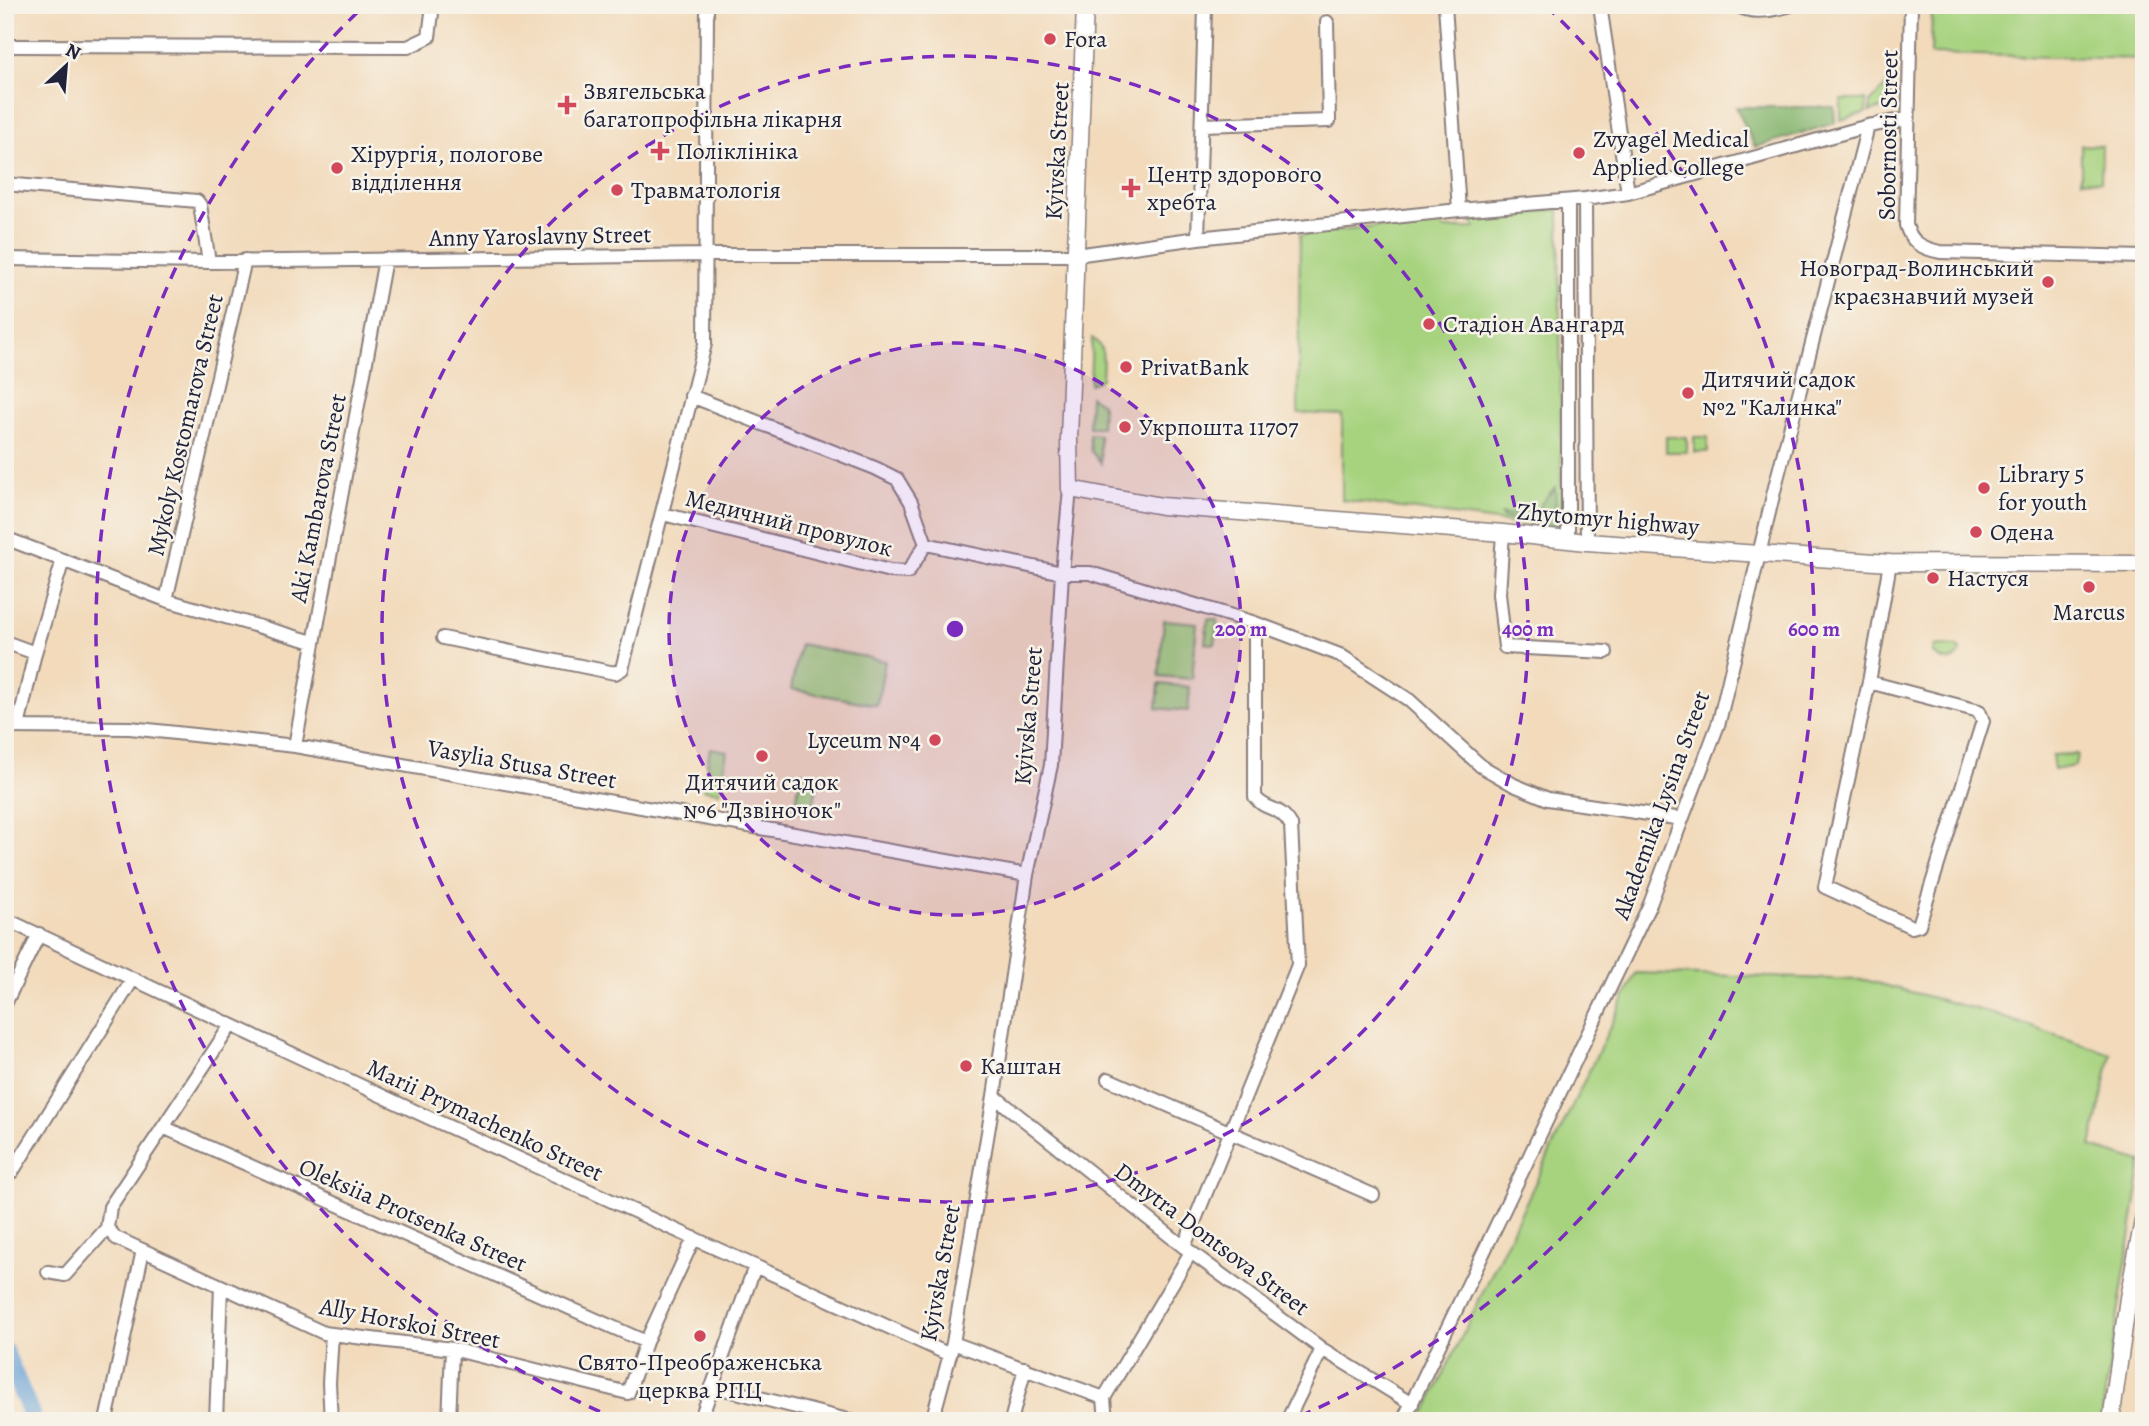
<svg xmlns="http://www.w3.org/2000/svg" width="2149" height="1426" viewBox="0 0 2149 1426" font-family="Alegreya,serif">
<style>
.green{fill:#a7d37f;stroke:#647a5d;stroke-width:2}
.forest{fill:#85b56e;stroke:#546c54;stroke-width:2}
.lines{fill:none;stroke-linecap:round;stroke-linejoin:round}
.river{stroke:#659fd4;stroke-width:18}
.minor-casing{stroke:#8a7e7b;stroke-width:16}
.major-casing{stroke:#8a7e7b;stroke-width:19}
.minor{stroke:#fff;stroke-width:12}
.major{stroke:#fff;stroke-width:16}
.ring{fill:none;stroke:#7b2cbf;stroke-width:3.5;stroke-dasharray:12 9}
.poi-dot{fill:#d1495b;stroke:#f7f3e8;stroke-width:2.5}
.labels{text-anchor:middle;dominant-baseline:central;stroke-width:5;stroke-linejoin:round;paint-order:stroke}
.poi-label{font-size:24px;fill:#22223b;stroke:#f7f3e8;text-anchor:start}
.street-label{font-size:24px;fill:#22223b;stroke:#f7f3e8}
.centre{fill:#7b2cbf;stroke:#f7f3e8;stroke-width:3.5}
.ring-label{font-size:21px;text-anchor:middle;font-weight:bold;fill:#7b2cbf;stroke:#f7f3e8;stroke-width:5;stroke-linejoin:round;paint-order:stroke}
</style>
<rect width="100%" height="100%" fill="#f7f3e8"/>
<filter id="ink" filterUnits="userSpaceOnUse"><feTurbulence type="fractalNoise" baseFrequency=".0143" numOctaves="2"/><feDisplacementMap in="SourceGraphic" scale="14" xChannelSelector="R" yChannelSelector="G"/><feConvolveMatrix kernelMatrix="1 2 1 2 8 2 1 2 1" color-interpolation-filters="sRGB"/></filter>
<filter id="wash" filterUnits="userSpaceOnUse"><feTurbulence type="fractalNoise" baseFrequency=".00686" numOctaves="4" result="noise"/><feDisplacementMap in="SourceGraphic" scale="28" xChannelSelector="R" yChannelSelector="G"/><feGaussianBlur stdDeviation="1.57" result="paint"/><feColorMatrix in="noise" values="0 0 0 0 0 0 0 0 0 0 0 0 0 0 0 0 0 1.4 0 .05"/><feComposite in="paint" operator="in"/></filter>
<g filter="url(#wash)">
<rect width="100%" height="100%" fill="#f2dabb"/>
<path class="green" d="M 1932,5 L 2144,5 L 2144,59 L 1931,54 Z
M 1891,81 L 1891,106 L 1870,112 L 1870,102 Z
M 1841,100 L 1866,100 L 1866,113 L 1841,120 Z
M 2081,145 L 2102,146 L 2101,181 L 2081,180 Z
M 1559,209 L 1562,530 L 1342,500 L 1342,415 L 1298,413 L 1300,235 L 1442,220 L 1443,229 L 1475,228 L 1473,217 Z
M 1092,338 C 1107,347 1102,364 1102,379 L 1090,384 Z
M 1090,396 L 1102,404 L 1101,427 L 1089,427 Z
M 1089,434 L 1099,435 L 1101,463 L 1091,451 Z
M 1666,437 L 1687,437 L 1687,452 L 1666,452 Z
M 1694,437 L 1708,437 L 1708,452 L 1694,452 Z
M 1208,619 L 1218,620 L 1215,644 L 1205,643 Z
M 1164,620 L 1197,623 L 1192,679 L 1159,676 Z
M 800,644 L 885,661 L 877,705 L 791,689 Z
M 1934,646 L 1957,647 L 1961,651 C 1954,665 1942,662 1933,653 Z
M 1159,684 L 1190,687 L 1188,711 L 1157,708 Z
M 710,748 L 727,751 L 720,792 L 703,789 Z
M 2077,754 L 2075,766 L 2054,770 L 2052,755 Z
M 801,772 L 819,775 L 812,813 L 795,810 Z
M 1636,973 L 1865,980 L 1987,1012 L 2111,1054 L 2091,1147 L 2142,1162 L 2101,1421 L 1421,1421 Z"/>
<path class="forest" d="M 1736,107 L 1834,107 L 1835,123 L 1755,147 Z
M 1555,487 L 1557,526 L 1503,518 L 1501,514 L 1537,514 L 1540,505 Z"/>
<g class="lines">
<path class="river" d="M 5,1352 L 34,1421"/>
</g>
</g>
<g filter="url(#ink)">
<g class="lines">
<defs>
<path id="minor" d="M 1445,5 L 1459,210
M 1600,5 L 1628,193
M 1737,5 C 1752,15 1774,10 1791,5
M 1911,5 L 1906,225 C 1911,243 1922,248 1940,252 L 2144,257
M 5,46 L 408,47 L 429,37 L 433,5
M 1202,125 L 1329,121 L 1327,22
M 5,184 L 197,201 L 200,205 L 209,262
M 1585,199 L 1587,542
M 1198,238 L 1205,9
M 5,259 L 209,262 L 705,255 L 1076,255 L 1198,238 L 1459,210 L 1585,199 L 1628,193 L 1868,126 L 1908,119
M 663,514 L 890,571 L 908,572 L 926,544 L 911,502 L 897,479 L 875,468 L 691,396
M 1503,533 L 1499,594 L 1505,647 L 1606,652
M 5,538 L 166,600 L 313,642
M 1568,540 L 1568,201
M 926,544 L 1062,573 L 1090,573 L 1255,623 L 1340,655 L 1409,700 L 1481,766 L 1514,785 L 1548,799 L 1682,819
M 166,600 L 245,260
M 443,638 L 615,673 L 622,669 L 705,344 L 707,5
M 5,642 L 35,653
M 1869,682 L 1979,711 L 1983,721 L 1919,925 L 1912,927 L 1825,887 L 1869,682 L 1890,563
M 5,727 L 130,728 L 295,746 L 1027,875
M 18,727 L 35,653 L 63,560
M 295,746 L 385,259
M 5,919 L 423,1115 L 950,1355
M 5,1004 L 39,934
M 1108,1079 L 1373,1195
M 994,1096 L 1184,1247 L 1322,1349 L 1412,1404
M 163,1127 L 646,1342
M 5,1168 L 12,1172 L 133,979
M 107,1228 L 116,1238 L 324,1333 L 452,1349 L 628,1393 L 646,1342 L 694,1238
M 1184,1247 L 1298,965 L 1291,825 C 1279,804 1266,812 1255,797 L 1255,623
M 48,1272 L 65,1275 L 107,1228 L 110,1207 L 231,1025
M 2128,1298 L 2144,1298
M 953,1343 L 1104,1398 L 1191,1252
M 712,1386 L 852,1421
M 1104,1398 L 1106,1421
M 106,1421 L 143,1250
M 216,1421 L 221,1286
M 331,1421 L 329,1383 L 332,1334
M 449,1421 L 452,1349
M 700,1421 L 755,1266
M 932,1421 L 953,1343 L 994,1096 L 1027,875 L 1051,765 L 1062,573 L 1070,489
M 1011,1421 L 1025,1368
M 1287,1421 L 1322,1349
M 1403,1421 L 1650,904 L 1719,722 L 1776,483 L 1868,126"/>
<path id="major" d="M 1085,5 L 1069,439 L 1070,489 L 1162,506 L 1503,533 L 1587,542 L 1890,563 L 2144,564
M 2111,1421 L 2128,1298 L 2144,1216"/>
</defs>
<use href="#minor" class="minor-casing"/>
<use href="#major" class="major-casing"/>
<use href="#minor" class="minor"/>
<use href="#major" class="major"/>
</g>
</g>
<circle cx="955" cy="629" r="286" fill="#7b2cbf" fill-opacity=".12"/>
<g class="ring">
<circle cx="955" cy="629" r="286"/>
<circle cx="955" cy="629" r="573"/>
<path d="M619 1420A859 859 0 0 1 364 6M1546 6A859 859 0 0 1 1291 1420"/>
</g>
<g class="poi-dot">
<circle cx="1050" cy="39" r="7"/>
<path d="M563.5 94.5h7v7h7v7h-7v7h-7v-7h-7v-7h7z"/>
<path d="M656.5 140.5h7v7h7v7h-7v7h-7v-7h-7v-7h7z"/>
<circle cx="1579" cy="153" r="7"/>
<circle cx="337" cy="168" r="7"/>
<path d="M1127.5 177.5h7v7h7v7h-7v7h-7v-7h-7v-7h7z"/>
<circle cx="617" cy="190" r="7"/>
<circle cx="2048" cy="282" r="7"/>
<circle cx="1429" cy="324" r="7"/>
<circle cx="1126" cy="367" r="7"/>
<circle cx="1688" cy="393" r="7"/>
<circle cx="1125" cy="427" r="7"/>
<circle cx="1984" cy="488" r="7"/>
<circle cx="1976" cy="532" r="7"/>
<circle cx="1933" cy="578" r="7"/>
<circle cx="2089" cy="587" r="7"/>
<circle cx="935" cy="740" r="7"/>
<circle cx="762" cy="756" r="7"/>
<circle cx="966" cy="1066" r="7"/>
<circle cx="700" cy="1336" r="7"/>
</g>
<g class="labels">
<g class="poi-label">
<text x="1064" y="39">Fora</text>
<text x="583" y="91">Звягельська<tspan x="583" dy="28">багатопрофільна лікарня</tspan></text>
<text x="1593" y="139">Zvyagel Medical<tspan x="1593" dy="28">Applied College</tspan></text>
<text x="676" y="151">Поліклініка</text>
<text x="351" y="154">Хірургія, пологове<tspan x="351" dy="28">відділення</tspan></text>
<text x="1147" y="174">Центр здорового<tspan x="1147" dy="28">хребта</tspan></text>
<text x="631" y="190">Травматологія</text>
<text x="2034" y="268" text-anchor="end">Новоград-Волинський<tspan x="2034" dy="28">краєзнавчий музей</tspan></text>
<text x="1443" y="324">Стадіон Авангард</text>
<text x="1140" y="367">PrivatBank</text>
<text x="1702" y="379">Дитячий садок<tspan x="1702" dy="28">№2 "Калинка"</tspan></text>
<text x="1139" y="427">Укрпошта 11707</text>
<text x="1998" y="474">Library 5<tspan x="1998" dy="28">for youth</tspan></text>
<text x="1990" y="532">Одена</text>
<text x="1947" y="578">Настуся</text>
<text x="2089" y="612" text-anchor="middle">Marcus</text>
<text x="921" y="740" text-anchor="end">Lyceum №4</text>
<text x="762" y="782" text-anchor="middle">Дитячий садок<tspan x="762" dy="28">№6 "Дзвіночок"</tspan></text>
<text x="980" y="1066">Каштан</text>
<text x="700" y="1362" text-anchor="middle">Свято-Преображенська<tspan x="700" dy="28">церква РПЦ</tspan></text>
</g>
<g class="street-label">
<text transform="translate(1888 135) rotate(-89)">Sobornosti Street</text>
<text transform="translate(1057 151) rotate(-87)">Kyivska Street</text>
<text transform="translate(540 236) rotate(-1)">Anny Yaroslavny Street</text>
<text transform="translate(185 425) rotate(-77)">Mykoly Kostomarova Street</text>
<text transform="translate(318 498) rotate(-79)">Aki Kambarova Street</text>
<text transform="translate(1608 519) rotate(5)">Zhytomyr highway</text>
<text transform="translate(789 523) rotate(14)">Медичний провулок</text>
<text transform="translate(1028 716) rotate(-85)">Kyivska Street</text>
<text transform="translate(522 764) rotate(10)">Vasylia Stusa Street</text>
<text transform="translate(1661 805) rotate(-70)">Akademika Lysina Street</text>
<text transform="translate(485 1120) rotate(25)">Marii Prymachenko Street</text>
<text transform="translate(413 1215) rotate(24)">Oleksiia Protsenka Street</text>
<text transform="translate(1212 1239) rotate(37)">Dmytra Dontsova Street</text>
<text transform="translate(940 1273) rotate(-80)">Kyivska Street</text>
<text transform="translate(410 1323) rotate(11)">Ally Horskoi Street</text>
</g>
</g>
<circle cx="955" cy="629" r="10" class="centre"/>
<g class="ring-label">
<text x="1241" y="636">200 m</text>
<text x="1528" y="636">400 m</text>
<text x="1814" y="636">600 m</text>
</g>
<rect width="2149" height="1426" fill="none" stroke="#f7f3e8" stroke-width="28"/>
<g transform="translate(66 66) rotate(26)" stroke="#f7f3e8" stroke-width="5" paint-order="stroke">
<path d="M0-5L12 26L0 18L-12 26Z" fill="#22223b"/>
<text y="-10" font-size="19" font-weight="bold" text-anchor="middle" fill="#22223b">N</text>
</g>
</svg>
